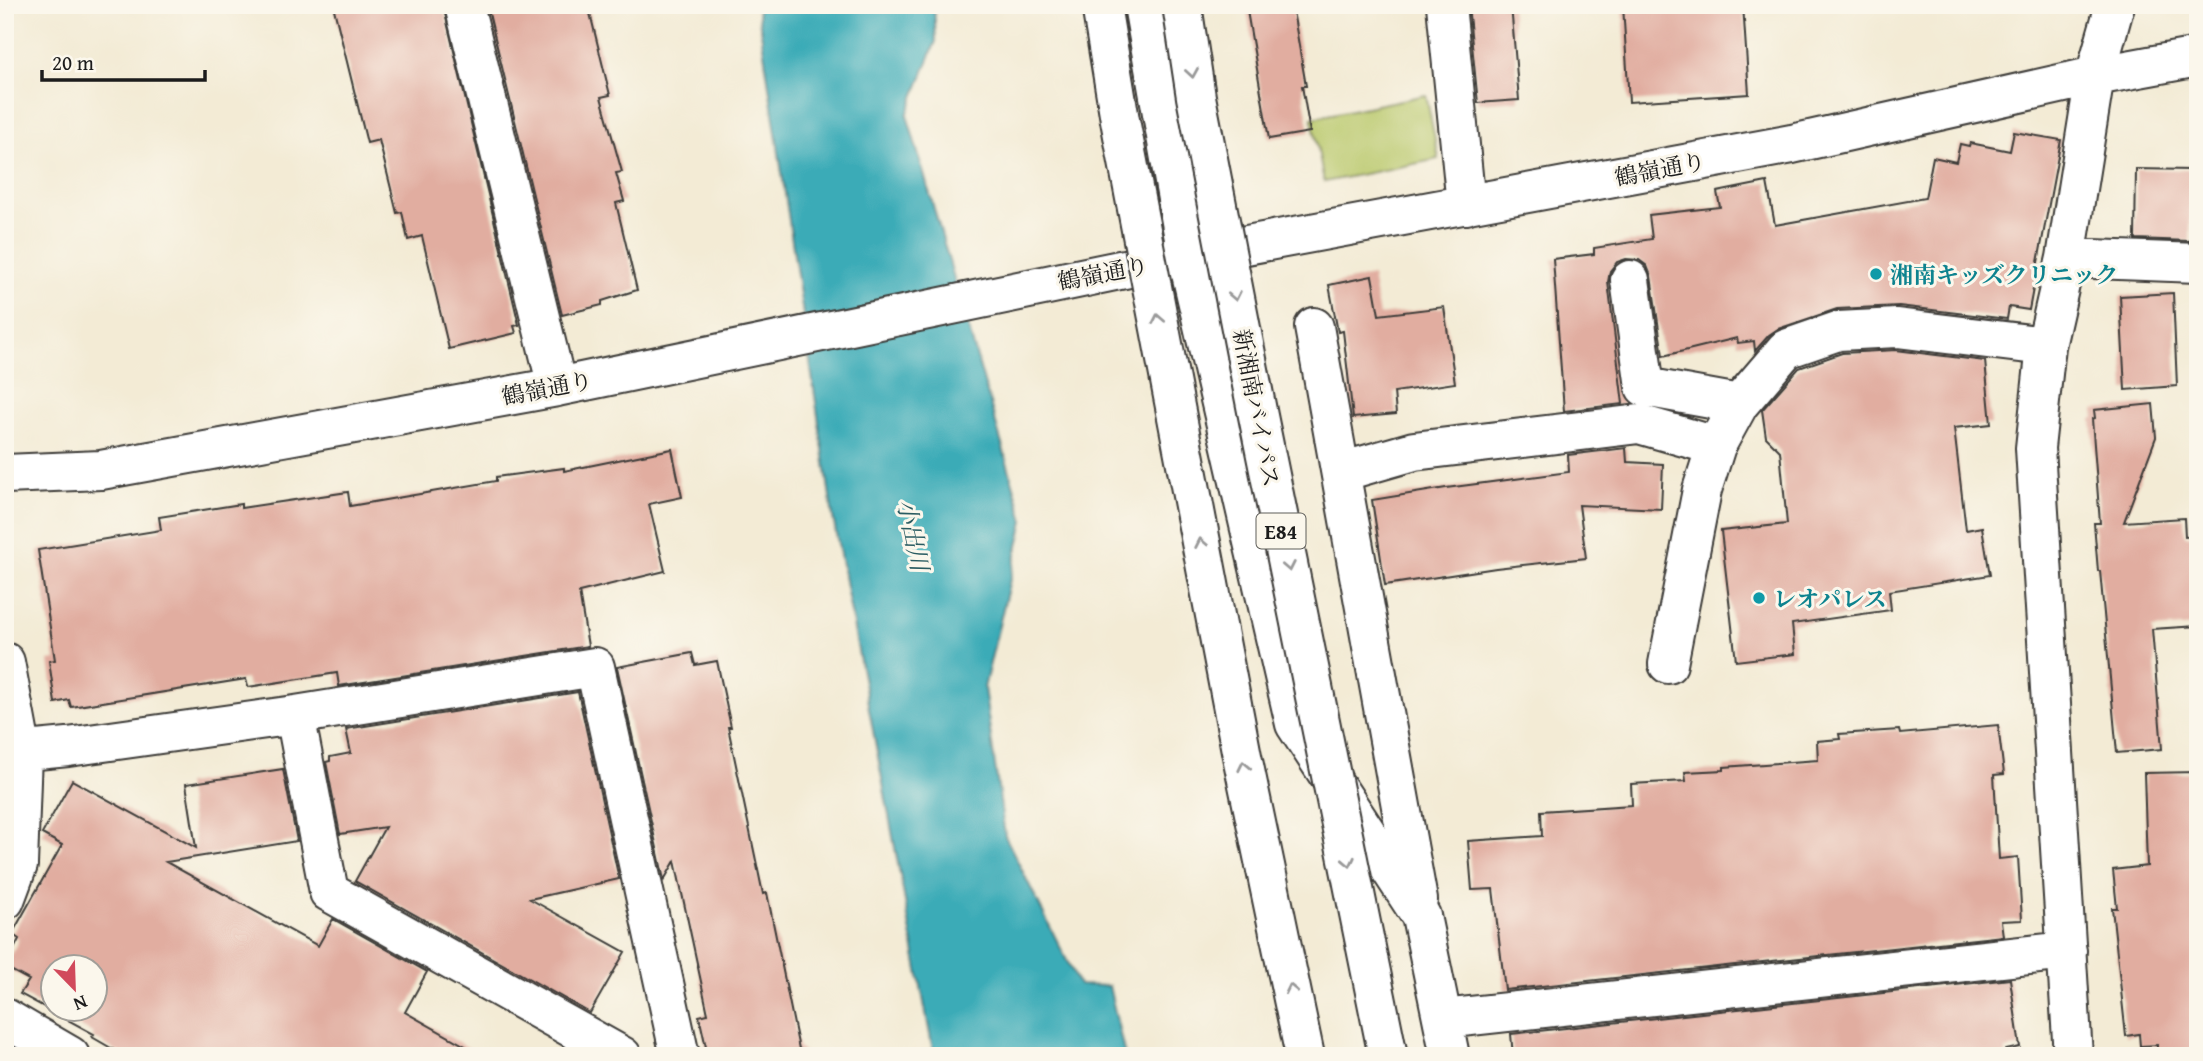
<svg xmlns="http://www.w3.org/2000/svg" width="2203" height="1061" viewBox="0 0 2203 1061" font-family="'Gentium Book Plus','Noto Serif JP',serif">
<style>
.green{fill:#b8c769;stroke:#6a7242;stroke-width:2}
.water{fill:#3aabb7;stroke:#2b646a;stroke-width:2}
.building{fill:#e1ada0;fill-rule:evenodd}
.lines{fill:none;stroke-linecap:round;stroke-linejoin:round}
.minor-casing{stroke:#3c3b38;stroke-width:42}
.minor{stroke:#fff;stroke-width:38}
.highway-bridge-casing{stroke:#3c3b38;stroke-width:42;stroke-linecap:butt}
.highway-bridge{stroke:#fff;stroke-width:38}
.oneway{stroke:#999}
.culture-dot{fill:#0f9aa8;stroke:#fbf7ec;stroke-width:2.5}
.labels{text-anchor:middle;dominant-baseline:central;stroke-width:6;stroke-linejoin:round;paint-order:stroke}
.shield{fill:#fbf7ec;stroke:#5f5e5a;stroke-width:2}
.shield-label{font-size:21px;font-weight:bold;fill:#1c1c1c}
.street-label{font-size:23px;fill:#1c1c1c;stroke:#fbf7ec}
.culture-label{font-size:23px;font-weight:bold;fill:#0d838f;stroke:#fbf7ec;text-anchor:start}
.water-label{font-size:24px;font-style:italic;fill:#2a5c62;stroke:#fbf7ec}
</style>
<rect width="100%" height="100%" fill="#fbf7ec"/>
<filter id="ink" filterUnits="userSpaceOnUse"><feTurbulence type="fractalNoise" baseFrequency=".0143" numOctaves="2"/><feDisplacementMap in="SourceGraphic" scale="14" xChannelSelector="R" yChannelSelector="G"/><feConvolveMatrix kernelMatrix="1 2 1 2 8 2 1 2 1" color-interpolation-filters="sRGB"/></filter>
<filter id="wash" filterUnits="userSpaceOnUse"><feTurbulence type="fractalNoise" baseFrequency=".00686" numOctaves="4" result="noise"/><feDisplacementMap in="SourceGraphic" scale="28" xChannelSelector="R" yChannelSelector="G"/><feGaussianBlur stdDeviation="1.57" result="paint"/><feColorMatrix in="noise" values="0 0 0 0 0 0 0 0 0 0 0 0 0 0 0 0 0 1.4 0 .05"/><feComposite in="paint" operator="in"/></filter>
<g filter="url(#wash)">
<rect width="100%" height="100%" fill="#f3ebd5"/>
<path class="green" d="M 1426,95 L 1439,159 L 1324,182 L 1312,118 Z"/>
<path class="water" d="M 757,5 L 934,5 L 936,41 L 907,115 L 1024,521 L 984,688 L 1005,836 L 1079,985 L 1109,986 L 1125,1056 L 934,1056 L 833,517 Z"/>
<g id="blocks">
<path class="building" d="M 333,5 L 443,5 L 519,325 L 514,326 L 516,333 L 449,349 L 422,236 L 408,240 L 402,212 L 397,213 L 379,140 L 367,143 Z
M 487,5 L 588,5 L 610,95 L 601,97 L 622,172 L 616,173 L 624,201 L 616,203 L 637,290 L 602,301 L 602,305 L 562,315 Z
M 1246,5 L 1292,5 L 1306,86 L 1302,86 L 1310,132 L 1269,139 Z
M 1468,5 L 1511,5 L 1519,100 L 1478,103 Z
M 1623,5 L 1743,5 L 1749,94 L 1629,102 Z
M 2014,132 L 2061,140 L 2029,310 L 2009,307 L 2007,319 L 1899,306 L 1837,309 L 1778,329 L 1769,335 L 1755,351 L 1754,341 L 1738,343 L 1737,338 L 1663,356 L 1651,276 L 1647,266 L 1639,260 L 1626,259 L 1617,262 L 1610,271 L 1608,282 L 1623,404 L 1564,411 L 1553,259 L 1594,254 L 1594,248 L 1652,239 L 1649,215 L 1720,207 L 1717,192 L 1767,182 L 1775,225 L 1925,198 L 1933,157 L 1956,162 L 1960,144 L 1969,146 L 1970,143 L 2010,151 Z
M 2136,169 L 2191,170 L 2190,241 L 2135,239 Z
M 1372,276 L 1379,315 L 1444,307 L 1455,383 L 1394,392 L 1396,414 L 1353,418 L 1343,331 L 1338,332 L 1329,285 Z
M 2173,293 L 2177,386 L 2125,390 L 2120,296 Z
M 1896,350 L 1985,361 L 1991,424 L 1954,428 L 1966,530 L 1982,527 L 1990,575 L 1889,591 L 1891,610 L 1792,624 L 1795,654 L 1736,661 L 1721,531 L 1787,524 L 1780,451 L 1766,437 L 1762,410 L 1799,368 L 1842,353 Z
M 2153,404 L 2156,437 L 2124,522 L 2184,518 L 2185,536 L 2198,535 L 2198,626 L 2152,629 L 2162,749 L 2117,753 L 2100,571 L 2098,571 L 2094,523 L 2100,523 L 2092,419 L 2095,418 L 2094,410 Z
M 1626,448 L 1627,462 L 1663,464 L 1661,509 L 1579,505 L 1586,558 L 1496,568 L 1385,585 L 1372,500 L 1446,488 L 1569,472 L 1568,455 Z
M 672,449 L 682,497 L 649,504 L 665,571 L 579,592 L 588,646 L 339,686 L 337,673 L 248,687 L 246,679 L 71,707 L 69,700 L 55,703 L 49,661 L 55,660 L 38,550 L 161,530 L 159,517 L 241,504 L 241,508 L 348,492 L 350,506 L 496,481 L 496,477 L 564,468 L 564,471 Z
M 692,653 L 695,665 L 717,661 L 731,727 L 728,727 L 763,894 L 767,893 L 799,1049 L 812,1056 L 708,1056 L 699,1016 L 708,1014 L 675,861 L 664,880 L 617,667 Z
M 578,692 L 619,879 L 530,899 L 625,952 L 590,1013 L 355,881 L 385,827 L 340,834 L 326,762 L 330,761 L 330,757 L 351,753 L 346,729 Z
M 1998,725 L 2004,774 L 1994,775 L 1999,859 L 2018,857 L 2022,920 L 2001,921 L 2003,936 L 1505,990 L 1493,889 L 1472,890 L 1468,841 L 1542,836 L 1541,811 L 1632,805 L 1631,784 L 1686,781 L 1685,772 L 1724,770 L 1724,767 L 1818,760 L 1817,741 L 1840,739 L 1839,734 L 1899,730 L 1900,734 Z
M 283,769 L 297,841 L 166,862 L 318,946 L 333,919 L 427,972 L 405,1012 L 483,1056 L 125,1056 L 92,1037 L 94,1034 L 20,994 L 29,980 L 5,967 L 19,939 L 12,934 L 62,845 L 42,834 L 72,780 L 196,848 L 186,784 ZM 52,967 L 94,967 L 94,1009 L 52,1009 Z
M 2198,772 L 2198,1056 L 2157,1056 L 2157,1045 L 2140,1046 L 2139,1034 L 2126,1036 L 2112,908 L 2117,908 L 2113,870 L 2147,866 L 2144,773 Z
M 2010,979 L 2020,1047 L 2006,1050 L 2006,1056 L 1513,1056 L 1511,1034 Z"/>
</g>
</g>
<g filter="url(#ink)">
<use href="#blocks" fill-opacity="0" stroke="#3c3b38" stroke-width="2"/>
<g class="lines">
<defs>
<path id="minor" d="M 464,5 L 557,387
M 1143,5 L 1187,256 L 1295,724 L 1421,916 L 1450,1056
M 1446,5 L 1466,205
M 2066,258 L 2198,263
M 1630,280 L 1645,387 L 1739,404
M 1314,327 L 1418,900
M 1341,472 L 1414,451 L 1639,424 L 1716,446
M 5,474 L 101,470 L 557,387 L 1187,256 L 1792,144 L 2095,76 L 2198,57
M 5,662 L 22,753 L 18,865 L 5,900
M 1668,664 L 1702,490 L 1716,446 L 1739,404 L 1786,349 L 1838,331 L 1897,328 L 2046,346
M 295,715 L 329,892 L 622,1056
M 5,753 L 68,747 L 295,715 L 595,667 L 680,1056
M 5,1018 L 70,1056
M 1443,1019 L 2067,951
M 2073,1056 L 2035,448 L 2046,346 L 2066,258 L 2095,76 L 2115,5"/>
</defs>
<use href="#minor" class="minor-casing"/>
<use href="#minor" class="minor"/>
<defs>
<path id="highway-bridge" d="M 1101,5 L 1120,120 L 1242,756 L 1305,1056
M 1182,5 L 1196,97 L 1258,416 L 1388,1056"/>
</defs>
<use href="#highway-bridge" class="highway-bridge-casing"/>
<use href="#highway-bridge" class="highway-bridge"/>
</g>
<defs><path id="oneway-chevron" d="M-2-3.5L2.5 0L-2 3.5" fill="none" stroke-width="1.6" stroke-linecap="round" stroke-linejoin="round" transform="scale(1.75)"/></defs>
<g class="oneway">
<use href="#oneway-chevron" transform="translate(1192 73) rotate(81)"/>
<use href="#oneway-chevron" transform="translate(1235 296) rotate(79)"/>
<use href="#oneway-chevron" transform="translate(1158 319) rotate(-101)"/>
<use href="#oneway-chevron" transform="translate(1201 543) rotate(-101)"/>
<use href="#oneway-chevron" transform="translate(1289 567) rotate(79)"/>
<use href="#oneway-chevron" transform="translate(1244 766) rotate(-102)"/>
<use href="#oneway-chevron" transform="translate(1349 862) rotate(78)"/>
<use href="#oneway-chevron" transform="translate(1291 989) rotate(-102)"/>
</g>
</g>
<g class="culture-dot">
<circle cx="1876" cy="274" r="7"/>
<circle cx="1759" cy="598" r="7"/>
</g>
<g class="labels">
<rect class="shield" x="1256.5" y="513.5" width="49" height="35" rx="5"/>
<g class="shield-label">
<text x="1281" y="531">E84</text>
</g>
<g class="street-label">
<text transform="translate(1660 169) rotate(-11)">鶴嶺通り</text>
<text transform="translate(1103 273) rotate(-11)">鶴嶺通り</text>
<text transform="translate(547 388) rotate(-11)">鶴嶺通り</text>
<text transform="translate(1257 408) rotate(79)">新湘南バイパス</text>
</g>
<g class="culture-label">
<text x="1890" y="274">湘南キッズクリニック</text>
<text x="1773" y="598">レオパレス</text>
</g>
<g class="water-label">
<text transform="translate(913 535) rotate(78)">小出川</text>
</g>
</g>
<rect width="2203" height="1061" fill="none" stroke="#fbf7ec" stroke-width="28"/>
<g transform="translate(74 988) rotate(157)"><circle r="33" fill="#fbf7ec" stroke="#a29f99" stroke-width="2"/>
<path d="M0-5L12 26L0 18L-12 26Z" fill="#d1495b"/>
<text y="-10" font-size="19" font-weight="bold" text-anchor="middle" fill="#1c1c1c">N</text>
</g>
<path d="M42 70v10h163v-10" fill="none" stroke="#1c1c1c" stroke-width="3.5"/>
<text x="52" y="70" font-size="21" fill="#1c1c1c" stroke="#fbf7ec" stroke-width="5" paint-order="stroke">20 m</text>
</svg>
